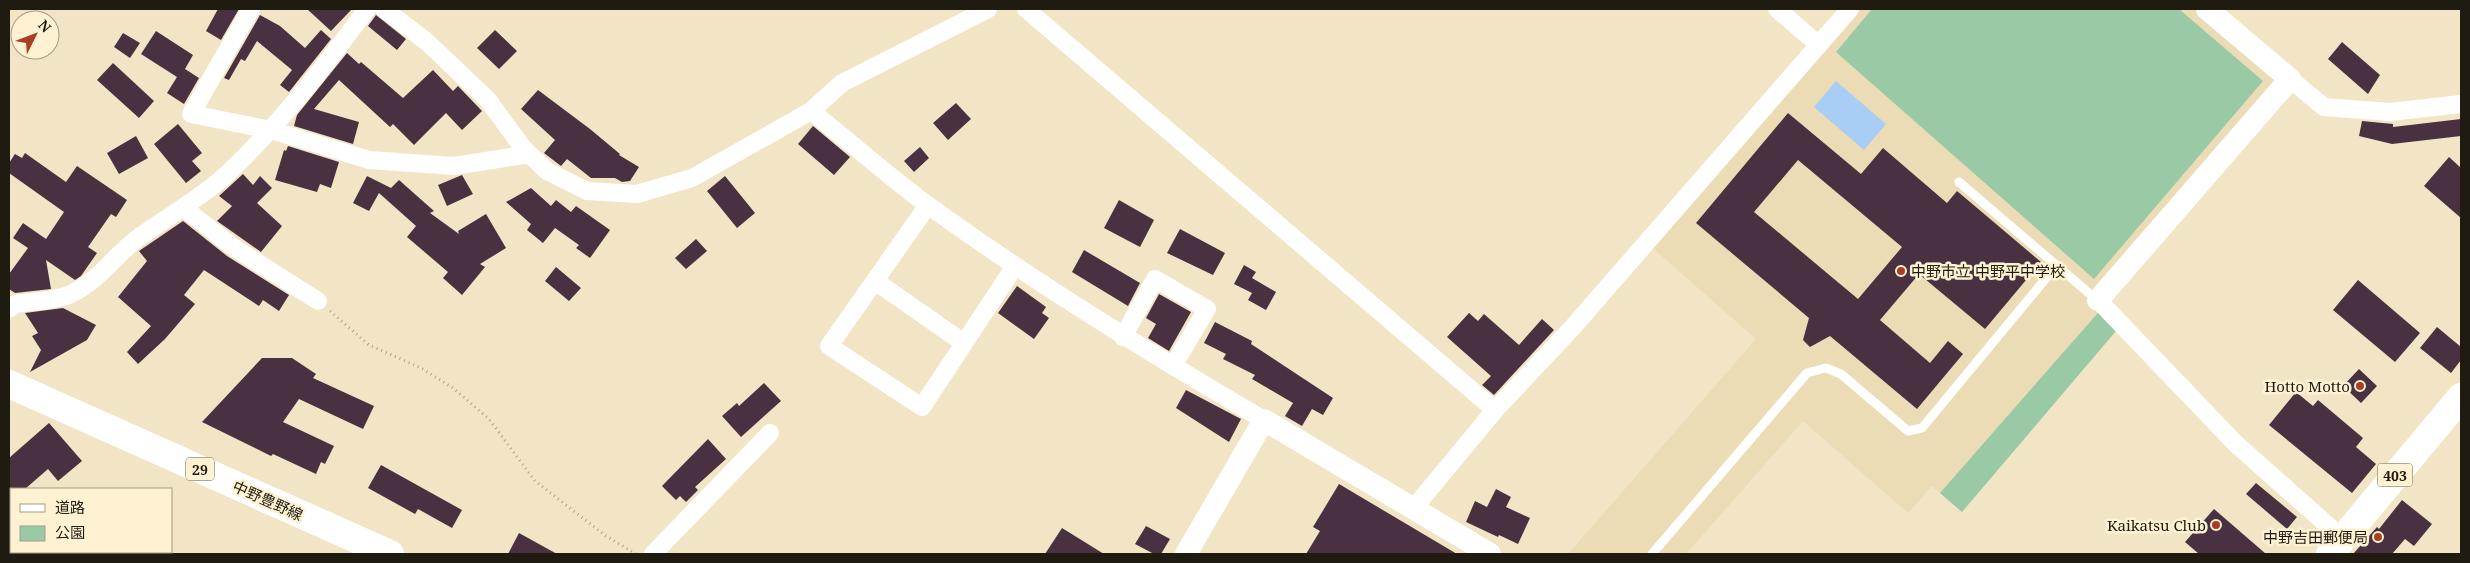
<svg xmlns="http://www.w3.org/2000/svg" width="2470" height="563" viewBox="0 0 2470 563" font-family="'Noto Serif','Noto Sans JP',serif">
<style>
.built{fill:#ebdcb5}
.green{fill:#9acaa5}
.water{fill:#a9cef5}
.building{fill:#493141;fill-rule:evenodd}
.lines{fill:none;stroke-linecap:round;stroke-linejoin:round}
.path{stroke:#aca38a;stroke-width:3;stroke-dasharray:1 4;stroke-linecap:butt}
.service{stroke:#fff;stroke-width:9}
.minor{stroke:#fff;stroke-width:18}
.tertiary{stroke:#fff;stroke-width:22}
.primary{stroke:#fff;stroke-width:28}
.trunk{stroke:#fff;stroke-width:28}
.poi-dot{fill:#a83f25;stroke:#fef2d2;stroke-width:2}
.labels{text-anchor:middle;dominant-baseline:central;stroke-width:5;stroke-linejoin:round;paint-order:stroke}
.shield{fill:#fef2d2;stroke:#625c4a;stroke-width:1}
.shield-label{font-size:14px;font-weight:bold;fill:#1f1b10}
.poi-label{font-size:15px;fill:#1f1b10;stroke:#fef2d2;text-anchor:end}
.street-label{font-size:15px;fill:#1f1b10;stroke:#fef2d2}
</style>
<rect width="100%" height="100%" fill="#f1e5c5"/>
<path class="built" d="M 1850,9 L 2207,9 L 2290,79 L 2104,306 L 1962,512 L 1932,486 L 1908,513 L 1803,421 L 1686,554 L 1568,554 L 1756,339 L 1647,243 Z"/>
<path class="green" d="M 1872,9 L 2179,9 L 2263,81 L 2094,279 L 1836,52 Z
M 2104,306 L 2122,324 L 1962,512 L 1940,493 Z"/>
<path class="water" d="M 1836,81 L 1886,124 L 1864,150 L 1814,107 Z"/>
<path class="building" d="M 218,9 L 239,9 L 221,40 L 206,31 Z
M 307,9 L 352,9 L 331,31 Z
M 260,15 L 280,26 L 305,48 L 321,30 L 331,39 L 289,92 L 280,85 L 292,70 L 257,41 L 245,61 L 241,59 L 229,80 L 224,78 Z
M 376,15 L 406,39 L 397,50 L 368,26 Z
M 495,30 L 517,51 L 499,69 L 477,48 Z
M 156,31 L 193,55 L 185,69 L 199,78 L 184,104 L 167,93 L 177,77 L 141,54 Z
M 123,33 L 140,43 L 130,58 L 114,47 Z
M 2342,42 L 2380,75 L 2368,94 L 2328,59 Z
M 347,53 L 359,64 L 361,62 L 403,98 L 433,70 L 453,91 L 458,86 L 482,111 L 462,130 L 446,113 L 414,145 L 393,124 L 390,127 L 339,80 L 314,109 L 359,122 L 353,144 L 294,126 L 297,115 Z
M 113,63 L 154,101 L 139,118 L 97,80 Z
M 538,90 L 590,129 L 620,154 L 619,155 L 639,167 L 630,181 L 622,182 L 615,178 L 591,178 L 567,159 L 561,166 L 544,153 L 555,140 L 521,109 Z
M 956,103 L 971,119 L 948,140 L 933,123 Z
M 1788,113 L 1861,174 L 1883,148 L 1947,203 L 1957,191 L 2041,262 L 1985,329 L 1919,274 L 1880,320 L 1930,363 L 1948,341 L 1963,354 L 1917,409 L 1830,336 L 1810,347 L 1803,340 L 1809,318 L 1696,223 ZM 1798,160 L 1902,247 L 1858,299 L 1754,212 Z
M 2461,119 L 2461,136 L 2392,144 L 2359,136 L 2362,121 L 2393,124 L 2393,127 Z
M 178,124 L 202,153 L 192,161 L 201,171 L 186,183 L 154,144 Z
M 813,126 L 850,157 L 834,175 L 798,144 Z
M 136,136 L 148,158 L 119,174 L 107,153 Z
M 288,146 L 339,162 L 331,188 L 320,184 L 317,192 L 275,180 L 284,150 L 286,151 Z
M 920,147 L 929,158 L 914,172 L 904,161 Z
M 25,153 L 66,182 L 77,166 L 127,200 L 116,217 L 111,214 L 88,247 L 97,253 L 81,276 L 75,280 L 46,260 L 51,289 L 15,293 L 9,289 L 9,274 L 28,248 L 13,238 L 23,223 L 46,239 L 64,212 L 9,173 L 9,163 L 15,154 L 22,158 Z
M 2449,157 L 2461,168 L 2461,218 L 2424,186 Z
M 243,174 L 253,185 L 260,176 L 272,188 L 257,203 L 282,226 L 261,252 L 217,221 L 232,206 L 219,196 Z
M 462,175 L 473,194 L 447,206 L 438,185 Z
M 367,176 L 391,188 L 399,180 L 434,211 L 430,213 L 459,234 L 458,231 L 486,214 L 506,248 L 480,264 L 485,267 L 462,295 L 443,278 L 448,272 L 407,237 L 416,226 L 379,193 L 369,211 L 353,203 Z
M 725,176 L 755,213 L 737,228 L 707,191 Z
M 531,188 L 551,206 L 556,200 L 571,212 L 576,206 L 610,230 L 590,258 L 576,248 L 579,245 L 555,228 L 543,243 L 527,230 L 531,224 L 506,202 Z
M 1119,200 L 1154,220 L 1140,247 L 1104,228 Z
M 183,221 L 227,256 L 289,295 L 279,311 L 263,300 L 259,306 L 204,270 L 184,295 L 195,304 L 165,339 L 138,364 L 127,352 L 151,326 L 118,297 L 147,261 L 139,251 Z
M 1180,229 L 1225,253 L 1213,275 L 1167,253 Z
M 696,239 L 707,251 L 686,269 L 675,258 Z
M 1084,250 L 1140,283 L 1128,306 L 1072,272 Z
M 1244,265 L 1256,272 L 1252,278 L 1276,292 L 1266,310 L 1248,300 L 1252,293 L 1234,284 Z
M 556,267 L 581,288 L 569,301 L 545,281 Z
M 2358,280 L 2420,333 L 2395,362 L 2333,310 Z
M 1017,286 L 1046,307 L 1042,313 L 1049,318 L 1034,339 L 998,313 Z
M 1159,294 L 1191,312 L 1169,351 L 1148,338 L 1156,324 L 1146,318 Z
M 63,308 L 96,325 L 87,340 L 30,372 L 41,350 L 32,336 L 38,333 L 25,313 Z
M 1469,313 L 1478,321 L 1484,314 L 1519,345 L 1542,319 L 1554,330 L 1494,395 L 1482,385 L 1491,376 L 1447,337 Z
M 1215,322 L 1252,341 L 1251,344 L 1333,398 L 1323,415 L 1312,409 L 1302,426 L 1285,416 L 1293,403 L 1252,379 L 1255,375 L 1223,359 L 1226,354 L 1204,343 Z
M 2437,327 L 2461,347 L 2461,360 L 2451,373 L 2420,348 Z
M 262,358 L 292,358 L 316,374 L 313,378 L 374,406 L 363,429 L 299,399 L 283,422 L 334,446 L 325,464 L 321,462 L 316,474 L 273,454 L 271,456 L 202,422 Z
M 2359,369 L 2377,386 L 2361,403 L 2343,386 Z
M 764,383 L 781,401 L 741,437 L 722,416 L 737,403 L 739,406 Z
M 1186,390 L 1241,419 L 1229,442 L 1176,408 Z
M 2296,392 L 2313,406 L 2318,400 L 2363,438 L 2356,447 L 2376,464 L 2352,493 L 2269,425 Z
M 49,423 L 82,461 L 58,481 L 48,469 L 25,489 L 9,489 L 9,458 Z
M 708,439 L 726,459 L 695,487 L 698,490 L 686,502 L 680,496 L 676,500 L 662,486 Z
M 381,465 L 462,510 L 452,528 L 418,509 L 415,514 L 368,488 Z
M 2256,483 L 2297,517 L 2287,529 L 2246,494 Z
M 1339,484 L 1457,554 L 1306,554 L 1320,531 L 1313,527 Z
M 1496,489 L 1511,497 L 1506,507 L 1530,518 L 1518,544 L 1499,535 L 1498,537 L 1466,522 L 1475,501 L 1487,507 Z
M 2402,500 L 2432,524 L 2414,546 L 2405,539 L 2392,554 L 2353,554 L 2377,527 L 2379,529 Z
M 2214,509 L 2266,554 L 2199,554 L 2185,542 Z
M 1146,526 L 1170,539 L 1161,554 L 1154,554 L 1135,544 Z
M 1062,528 L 1104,554 L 1045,554 Z
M 519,533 L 557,554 L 508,554 Z"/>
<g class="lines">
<path class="path" d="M 330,311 L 369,345 L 421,368 L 453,388 L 489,419 L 535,481 L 606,536 L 636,554"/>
<path class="service" d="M 1959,182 L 2097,300
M 1652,554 L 1807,373 L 1826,368 L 1841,374 L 1908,431 L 1922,428 L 2057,265"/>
<path class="minor" d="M 251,9 L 191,114 L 271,130 L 369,160 L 454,166 L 529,154
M 384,9 L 427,42 L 488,100 L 523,148 L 547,171 L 587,191 L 637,194 L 692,178 L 811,111 L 842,83 L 988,9
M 1026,9 L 1495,410
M 1777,9 L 1819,45
M 2290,79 L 2324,107 L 2390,112 L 2461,104
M 811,111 C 850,142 888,176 929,206 C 1037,284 1150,353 1264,420
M 928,205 L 829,346 L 922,407 L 1015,266
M 184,208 L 233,247 L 318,301
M 875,281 L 964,343
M 2098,300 L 2236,444 L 2342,538
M 9,309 L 16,304 C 33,301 56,301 71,294 C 101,279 113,257 138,238 C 168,216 200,199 227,174 C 280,124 324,67 367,9
M 1123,337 L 1155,279 L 1207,309 L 1173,366
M 1413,509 L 1495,410 L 1572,328 L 1850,9
M 653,554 L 770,433"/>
<path class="tertiary" d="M 2098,300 L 2290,79 L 2207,9
M 1186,554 L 1264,420 L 1490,554"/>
<path class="primary" d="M 9,384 L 390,554"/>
<path class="trunk" d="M 2330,554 L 2461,397"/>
</g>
<g class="poi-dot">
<circle cx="1901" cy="271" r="5"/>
<circle cx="2360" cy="386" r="5"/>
<circle cx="2216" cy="525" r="5"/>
<circle cx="2378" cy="537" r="5"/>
</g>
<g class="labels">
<g class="shield">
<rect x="186" y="457.5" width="28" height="23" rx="4"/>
<rect x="2377.5" y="463.5" width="35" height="23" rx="4"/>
</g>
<g class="shield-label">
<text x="200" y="469">29</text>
<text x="2395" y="475">403</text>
</g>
<g class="poi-label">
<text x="1911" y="271" text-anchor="start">中野市立 中野平中学校</text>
<text x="2350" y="386">Hotto Motto</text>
<text x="2206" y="525">Kaikatsu Club</text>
<text x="2368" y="537">中野吉田郵便局</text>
</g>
<g class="street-label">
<text transform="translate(268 500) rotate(24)">中野豊野線</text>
</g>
</g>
<rect width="2470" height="563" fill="none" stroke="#1f1b10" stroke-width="20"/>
<rect x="10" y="488" width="162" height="65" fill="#fef2d2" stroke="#a59c84"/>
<rect x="20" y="504" width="25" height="8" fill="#ffffff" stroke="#a59c84"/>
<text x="55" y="513" font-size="15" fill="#1f1b10">道路</text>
<rect x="20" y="526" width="25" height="15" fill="#9acaa5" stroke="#a59c84"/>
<text x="55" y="538" font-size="15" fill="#1f1b10">公園</text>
<g transform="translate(35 35) rotate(48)"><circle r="24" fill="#fef2d2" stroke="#a59c84"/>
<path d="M0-4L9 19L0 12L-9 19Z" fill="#a83f25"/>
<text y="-8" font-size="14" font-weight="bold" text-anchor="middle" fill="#1f1b10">N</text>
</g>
</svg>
